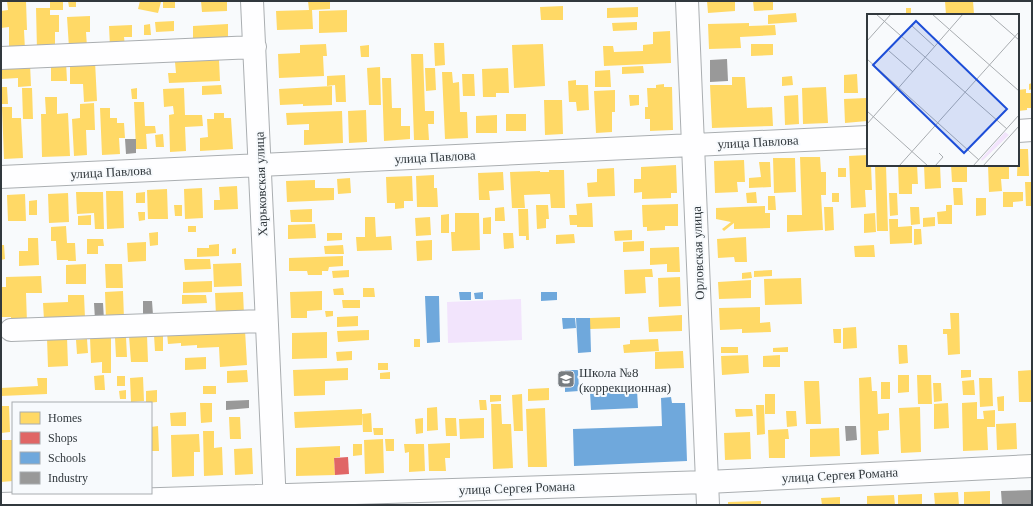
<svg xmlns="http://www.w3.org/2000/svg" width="1033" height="506" viewBox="0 0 1033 506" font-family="Georgia,serif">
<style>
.pitch{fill:#f2e4fc}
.homes{fill:#ffd966}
.shops{fill:#e06666}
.schools{fill:#6fa8dc}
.industry{fill:#999}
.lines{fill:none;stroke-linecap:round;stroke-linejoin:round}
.minor-casing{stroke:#aaaeb1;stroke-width:24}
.minor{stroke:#fefeff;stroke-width:22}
.labels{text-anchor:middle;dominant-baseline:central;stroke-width:4;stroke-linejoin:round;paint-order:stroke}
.street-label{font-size:13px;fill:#31383d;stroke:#f7fafd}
.poi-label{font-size:13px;fill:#31383d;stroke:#f7fafd;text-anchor:start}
.inset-road{fill:none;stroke:#a8acb0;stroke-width:1}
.view{fill:#1d4ed8;fill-opacity:0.15;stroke:#1d4ed8;stroke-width:2}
.inset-edge{fill:none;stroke:#31383d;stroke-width:2}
</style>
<rect width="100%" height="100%" fill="#f8fafc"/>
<path class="pitch" d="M 521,299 L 522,340 L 448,343 L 447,302 Z"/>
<path class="homes" d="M 7,1 L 26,1 L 27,30 L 24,30 L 25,50 L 9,51 L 9,27 L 1,28 L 1,11 L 8,10 Z
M 50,1 L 63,1 L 63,10 L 50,10 L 50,15 L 59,15 L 59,32 L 55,32 L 55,49 L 37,50 L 36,8 L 50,8 Z
M 68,1 L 76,1 L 76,7 L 69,7 Z
M 140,1 L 161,2 L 158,13 L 138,9 Z
M 163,1 L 175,1 L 175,8 L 163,8 Z
M 201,1 L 227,1 L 227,11 L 202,12 Z
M 308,1 L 330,1 L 330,9 L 312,10 L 313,29 L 277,30 L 276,11 L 309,10 Z
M 707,1 L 735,1 L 735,11 L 708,13 Z
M 753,1 L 773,1 L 773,10 L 754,11 Z
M 945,1 L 973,1 L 974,14 L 946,15 Z
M 563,6 L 563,20 L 541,20 L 540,7 Z
M 638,7 L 638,17 L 607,18 L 607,8 Z
M 906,8 L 911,8 L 911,15 L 906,15 Z
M 347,10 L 347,32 L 319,33 L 319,11 Z
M 796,13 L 797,22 L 768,24 L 768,15 Z
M 90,16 L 90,32 L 86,32 L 87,47 L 69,48 L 67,17 Z
M 174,21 L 174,31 L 156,32 L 155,22 Z
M 637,22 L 637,30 L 613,31 L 612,23 Z
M 749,23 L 749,26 L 775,25 L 776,35 L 740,37 L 741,48 L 709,49 L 708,24 Z
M 150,24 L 151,35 L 144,35 L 144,25 Z
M 228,24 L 228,42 L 193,43 L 193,26 Z
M 132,25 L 132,37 L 124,37 L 125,46 L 110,47 L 109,26 Z
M 670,31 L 671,63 L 604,66 L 603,46 L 613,46 L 614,52 L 643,51 L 643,45 L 653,44 L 653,32 Z
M 434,43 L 444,43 L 445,65 L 435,66 Z
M 326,44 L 327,56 L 323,56 L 324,76 L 279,78 L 278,54 L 300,53 L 300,45 Z
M 543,44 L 545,86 L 514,88 L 512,45 Z
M 751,44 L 773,44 L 773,55 L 751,56 Z
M 369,45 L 369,57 L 361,57 L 360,46 Z
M 411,54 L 423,54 L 425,111 L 434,111 L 434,124 L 428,124 L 429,140 L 414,140 Z
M 219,60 L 220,81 L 169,83 L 168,73 L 176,73 L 175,62 Z
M 95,61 L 97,101 L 84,102 L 83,84 L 70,84 L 70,62 Z
M 66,62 L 67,81 L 51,81 L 51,63 Z
M 30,64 L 31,86 L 18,87 L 18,78 L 1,79 L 1,65 Z
M 643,66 L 644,73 L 622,74 L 622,67 Z
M 380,67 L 381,105 L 369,105 L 367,68 Z
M 425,68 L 435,68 L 436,90 L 426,91 Z
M 508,68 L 509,93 L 496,93 L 496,97 L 483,97 L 482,69 Z
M 610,70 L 611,87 L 595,87 L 595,71 Z
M 442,72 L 452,72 L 453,83 L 459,82 L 460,112 L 467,112 L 468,138 L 445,139 Z
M 462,74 L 474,74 L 475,96 L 463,96 Z
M 857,74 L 858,93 L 844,93 L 844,75 Z
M 345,75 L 346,102 L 336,102 L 335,85 L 327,86 L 327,76 Z
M 792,76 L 793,85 L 782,86 L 782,77 Z
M 732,77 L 745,77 L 747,108 L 772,107 L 773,126 L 712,128 L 710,85 L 732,85 Z
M 382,78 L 391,78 L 392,108 L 401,108 L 401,126 L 410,126 L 410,139 L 384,141 Z
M 576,80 L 576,85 L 588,85 L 589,110 L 577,111 L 576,102 L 569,102 L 568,81 Z
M 1032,83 L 1032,89 L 1029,90 L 1029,84 Z
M 664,84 L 664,87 L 672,87 L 673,130 L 650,131 L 650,119 L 645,119 L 645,107 L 648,107 L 647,88 L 656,88 L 656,85 Z
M 221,85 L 222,94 L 202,95 L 202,86 Z
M 332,86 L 332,105 L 303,106 L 303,104 L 280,105 L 279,89 Z
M 1,87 L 7,87 L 8,104 L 1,104 Z
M 826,87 L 828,123 L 803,124 L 802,88 Z
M 22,88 L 32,88 L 33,119 L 23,119 Z
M 137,88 L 137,99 L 132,99 L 131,89 Z
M 184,88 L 185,115 L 202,115 L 203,126 L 185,127 L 186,151 L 170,152 L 169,115 L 174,114 L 173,106 L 164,107 L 163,89 Z
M 1026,89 L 1026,93 L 1032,93 L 1032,108 L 1027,108 L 1027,110 L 1018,111 L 1018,90 Z
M 615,90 L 615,112 L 612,112 L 612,132 L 596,133 L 594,91 Z
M 629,95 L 639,95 L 639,105 L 630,106 Z
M 798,95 L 799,124 L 785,125 L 784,96 Z
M 45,97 L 57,97 L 57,114 L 68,113 L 70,156 L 42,157 L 41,114 L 46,114 Z
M 866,98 L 867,121 L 845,123 L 844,99 Z
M 544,100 L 562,100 L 563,134 L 545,135 Z
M 134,102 L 144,102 L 145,126 L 155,126 L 156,133 L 146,134 L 147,149 L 136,149 Z
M 94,103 L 95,130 L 86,130 L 87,155 L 74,156 L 72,119 L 80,118 L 80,104 Z
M 2,107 L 12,107 L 12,118 L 21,118 L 23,158 L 4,159 Z
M 100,108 L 110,108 L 110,118 L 117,118 L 117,123 L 124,123 L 125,138 L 119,138 L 120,154 L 102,155 Z
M 366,110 L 367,142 L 349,143 L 348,111 Z
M 342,111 L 343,143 L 304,145 L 304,130 L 309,130 L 309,124 L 287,125 L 286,113 Z
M 214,113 L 224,113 L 224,118 L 231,118 L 233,149 L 200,151 L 200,138 L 208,137 L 207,119 L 214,119 Z
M 506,114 L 526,114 L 526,131 L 506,131 Z
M 497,115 L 497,133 L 476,133 L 476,116 Z
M 163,134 L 164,147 L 156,147 L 155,135 Z
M 1018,149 L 1028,149 L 1029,176 L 1017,176 Z
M 868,155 L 868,165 L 871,165 L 872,190 L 865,190 L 866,207 L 851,208 L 849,156 Z
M 800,157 L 820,157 L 821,172 L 826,172 L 826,195 L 821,195 L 823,230 L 787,232 L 787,215 L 802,215 Z
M 773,158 L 795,158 L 796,192 L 774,193 Z
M 744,160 L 745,182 L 737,182 L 738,192 L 715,193 L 714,161 Z
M 759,162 L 770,162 L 771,187 L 749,188 L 749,178 L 761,177 Z
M 676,165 L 677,193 L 671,193 L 671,198 L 642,199 L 642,192 L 634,193 L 634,179 L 641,179 L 641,167 Z
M 875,165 L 886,165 L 888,231 L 877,231 Z
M 898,165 L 917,165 L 918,184 L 912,184 L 912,194 L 899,194 Z
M 924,165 L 940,165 L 941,188 L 925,189 Z
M 951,165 L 967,165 L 967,182 L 952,182 Z
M 988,165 L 1009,165 L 1009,179 L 1001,179 L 1002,191 L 989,192 Z
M 614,168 L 615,196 L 588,197 L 587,183 L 597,182 L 597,169 Z
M 838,168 L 846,168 L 846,177 L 838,177 Z
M 549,170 L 564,170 L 565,208 L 551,208 L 550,194 L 524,195 L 525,208 L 512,208 L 510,172 L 540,171 L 540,172 L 549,172 Z
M 503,172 L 504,190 L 489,191 L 490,200 L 479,200 L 478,173 Z
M 434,175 L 434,188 L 437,188 L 438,207 L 417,207 L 416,176 Z
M 412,176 L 413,201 L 404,201 L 404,208 L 395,209 L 395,203 L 387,203 L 386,177 Z
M 350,178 L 351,193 L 338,194 L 337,179 Z
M 315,180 L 315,188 L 334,188 L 334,200 L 287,202 L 286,181 Z
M 1025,182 L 1032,182 L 1032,206 L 1026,206 Z
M 237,186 L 238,209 L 214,210 L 214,200 L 220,200 L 219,187 Z
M 202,188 L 203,218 L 185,219 L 184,189 Z
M 953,188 L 962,188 L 963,205 L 954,205 Z
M 167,189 L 168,219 L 148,219 L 147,190 Z
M 106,191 L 123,191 L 124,228 L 107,229 Z
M 76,192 L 103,192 L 104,229 L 95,229 L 94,213 L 77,214 Z
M 145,192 L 145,203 L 136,203 L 136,193 Z
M 756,192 L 757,203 L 747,203 L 746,193 Z
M 1003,192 L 1023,192 L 1023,201 L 1013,202 L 1013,207 L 1003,207 Z
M 68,193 L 69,222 L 49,223 L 48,194 Z
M 832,193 L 839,193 L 839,202 L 832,202 Z
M 889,193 L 897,193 L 898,215 L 890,216 Z
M 25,194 L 26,221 L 8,221 L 7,195 Z
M 768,196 L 775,196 L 776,210 L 768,210 Z
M 976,198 L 986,198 L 986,215 L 976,216 Z
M 37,200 L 37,215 L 29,215 L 29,201 Z
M 592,203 L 593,227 L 577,227 L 577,225 L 570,225 L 569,215 L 577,215 L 576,204 Z
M 678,204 L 678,226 L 665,226 L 665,230 L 647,231 L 647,227 L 643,227 L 642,205 Z
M 174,205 L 182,205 L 182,216 L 175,216 Z
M 536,205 L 548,205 L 549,219 L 546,219 L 546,228 L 537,229 Z
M 946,205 L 952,205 L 952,224 L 938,224 L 937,212 L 946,211 Z
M 765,206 L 765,213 L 770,213 L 770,228 L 734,229 L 734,223 L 724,231 L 722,229 L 731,222 L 716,219 L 716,208 Z
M 504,207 L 505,221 L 495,221 L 495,208 Z
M 824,207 L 833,207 L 834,230 L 825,231 Z
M 910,207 L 919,207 L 920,224 L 911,225 Z
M 312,209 L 312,222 L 291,222 L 290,210 Z
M 518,209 L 528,209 L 529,240 L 526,240 L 526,236 L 519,236 Z
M 138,212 L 145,212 L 145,220 L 139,221 Z
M 455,213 L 479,213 L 480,250 L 452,251 L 451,232 L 455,232 Z
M 875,213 L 876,232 L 864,233 L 864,214 Z
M 449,214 L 449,233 L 441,233 L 441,215 Z
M 91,215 L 91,225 L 78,225 L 78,216 Z
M 365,217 L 375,217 L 376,237 L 391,236 L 392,250 L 357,251 L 356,237 L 365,237 Z
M 430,217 L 431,235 L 416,236 L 415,218 Z
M 491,217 L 491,234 L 483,234 L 483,218 Z
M 935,217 L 935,226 L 923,227 L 923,218 Z
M 889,219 L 898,219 L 898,227 L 912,226 L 912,243 L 890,244 Z
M 315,224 L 316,238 L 288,239 L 288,225 Z
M 66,226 L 67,243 L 75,243 L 76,261 L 68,261 L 68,260 L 57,260 L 56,241 L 51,241 L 51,227 Z
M 188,226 L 196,226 L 196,232 L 188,232 Z
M 914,229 L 921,229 L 922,244 L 914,245 Z
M 632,230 L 632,240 L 615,241 L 614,231 Z
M 158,232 L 158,245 L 150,246 L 149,233 Z
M 327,233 L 342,233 L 342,240 L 327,241 Z
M 503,233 L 513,233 L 514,248 L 504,249 Z
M 574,234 L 575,243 L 556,244 L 556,235 Z
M 746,237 L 747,262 L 735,262 L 734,257 L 718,258 L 717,239 Z
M 28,238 L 38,238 L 39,265 L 19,266 L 19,251 L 28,251 Z
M 87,239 L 103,239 L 104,246 L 98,246 L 98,254 L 87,254 Z
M 432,240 L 432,260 L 417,261 L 416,241 Z
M 644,241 L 644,251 L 623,252 L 623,242 Z
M 146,242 L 146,261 L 128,262 L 127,243 Z
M 219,244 L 219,256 L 197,257 L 197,248 L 209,248 L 209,245 Z
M 1,245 L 4,245 L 5,259 L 1,260 Z
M 343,245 L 344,254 L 325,254 L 324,246 Z
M 874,245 L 875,257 L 855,257 L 854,246 Z
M 679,247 L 680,272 L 667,272 L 667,264 L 650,265 L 650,248 Z
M 236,248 L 236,254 L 232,254 L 232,249 Z
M 343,256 L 343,266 L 329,267 L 328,271 L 322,271 L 322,275 L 308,275 L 307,271 L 289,271 L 289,258 Z
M 184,259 L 210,259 L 211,269 L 185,270 Z
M 241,263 L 242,286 L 214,287 L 213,264 Z
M 86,264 L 86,284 L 66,284 L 66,265 Z
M 105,264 L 122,264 L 123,288 L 106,288 Z
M 652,269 L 653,277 L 645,277 L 646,293 L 625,294 L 624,270 Z
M 349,270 L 349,277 L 333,278 L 332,271 Z
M 772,270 L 772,276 L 754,277 L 754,271 Z
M 751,272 L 752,278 L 742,279 L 742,273 Z
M 41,276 L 42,293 L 26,293 L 27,323 L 11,323 L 11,317 L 1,317 L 1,287 L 6,287 L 6,277 Z
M 680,277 L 681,306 L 659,307 L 658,278 Z
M 801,278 L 802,304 L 765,305 L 764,279 Z
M 751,280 L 751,298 L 719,299 L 718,282 Z
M 212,281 L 212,292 L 183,293 L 183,282 Z
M 343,288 L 344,295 L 334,295 L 333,289 Z
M 363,288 L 374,288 L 375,297 L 363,297 Z
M 123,291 L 124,319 L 106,320 L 105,292 Z
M 322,291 L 322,310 L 307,311 L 307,318 L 291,318 L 290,292 Z
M 243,292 L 244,315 L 216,316 L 215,293 Z
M 68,295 L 84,295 L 85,318 L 44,320 L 43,303 L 68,302 Z
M 182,295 L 206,295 L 207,303 L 182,304 Z
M 342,300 L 360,300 L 360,308 L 343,308 Z
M 760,307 L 760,323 L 770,322 L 771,332 L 742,333 L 742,329 L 720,330 L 719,308 Z
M 325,311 L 333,311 L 333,316 L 326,317 Z
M 950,313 L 959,313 L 960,354 L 948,355 L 947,334 L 943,334 L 943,329 L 951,329 Z
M 682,315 L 682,331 L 649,332 L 648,317 Z
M 358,316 L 358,326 L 337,327 L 337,317 Z
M 620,317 L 620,328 L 590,329 L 590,318 Z
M 856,327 L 857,348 L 843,349 L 843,328 Z
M 833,329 L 841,329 L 841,343 L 834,343 Z
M 245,330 L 247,365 L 220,367 L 219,347 L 197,348 L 197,345 L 181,346 L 181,343 L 168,344 L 167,333 Z
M 369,330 L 369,340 L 338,342 L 337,331 Z
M 327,332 L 327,358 L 292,359 L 292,333 Z
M 147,335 L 148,362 L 131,362 L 129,336 Z
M 154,335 L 163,335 L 163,351 L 155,351 Z
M 67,337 L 68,366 L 48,367 L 47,338 Z
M 90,337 L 111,337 L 111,373 L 102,373 L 102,362 L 91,363 Z
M 126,337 L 127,357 L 116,357 L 115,338 Z
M 87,339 L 88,353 L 77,354 L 76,340 Z
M 414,339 L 420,339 L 420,347 L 414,347 Z
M 658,339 L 659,351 L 624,353 L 623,345 L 630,344 L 630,340 Z
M 898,345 L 907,345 L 908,363 L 899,364 Z
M 721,347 L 738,347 L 738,353 L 721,353 Z
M 788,347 L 788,352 L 773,352 L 773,348 Z
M 352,351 L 352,360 L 337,361 L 336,352 Z
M 683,351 L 684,368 L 655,369 L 655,352 Z
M 748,355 L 749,373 L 722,375 L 721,356 Z
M 780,355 L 780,367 L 763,367 L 763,356 Z
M 206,357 L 206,369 L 185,370 L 185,358 Z
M 378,363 L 388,363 L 388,370 L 378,370 Z
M 348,368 L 348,380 L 325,381 L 325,395 L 294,396 L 293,370 Z
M 247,370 L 248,382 L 227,383 L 227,371 Z
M 961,370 L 971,370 L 971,377 L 961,378 Z
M 1032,370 L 1032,402 L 1019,402 L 1018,371 Z
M 390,372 L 390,379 L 380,379 L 380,373 Z
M 104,375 L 105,390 L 95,390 L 94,376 Z
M 898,375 L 909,375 L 909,392 L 898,393 Z
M 917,375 L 931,375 L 932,404 L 918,404 Z
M 117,376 L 125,376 L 125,386 L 117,386 Z
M 143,377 L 144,401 L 131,402 L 130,378 Z
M 871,377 L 872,391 L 877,391 L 878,414 L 889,413 L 889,430 L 878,431 L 879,454 L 861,455 L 859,378 Z
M 37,378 L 47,378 L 47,394 L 1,396 L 1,388 L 38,386 Z
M 979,378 L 992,378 L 993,406 L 980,407 Z
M 974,380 L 975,395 L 963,395 L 962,381 Z
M 804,381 L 819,381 L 821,424 L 806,424 Z
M 881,382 L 890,382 L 890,399 L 881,399 Z
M 933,383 L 941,383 L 942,401 L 934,402 Z
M 203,386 L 216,386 L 216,394 L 203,394 Z
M 549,388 L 549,400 L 528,401 L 528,389 Z
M 126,390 L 126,399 L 120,399 L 119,391 Z
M 157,390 L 157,402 L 146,403 L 146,391 Z
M 522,394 L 523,431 L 514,431 L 512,395 Z
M 765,394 L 775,394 L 775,414 L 765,414 Z
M 490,395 L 501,395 L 501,401 L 490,402 Z
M 1004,396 L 1004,411 L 998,411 L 997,397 Z
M 479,400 L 486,400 L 487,410 L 480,410 Z
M 977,402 L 977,419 L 984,419 L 983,411 L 995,410 L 995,427 L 987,427 L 988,450 L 963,451 L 962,403 Z
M 200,403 L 212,403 L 212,422 L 201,423 Z
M 948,403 L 949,428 L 934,429 L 934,404 Z
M 491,404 L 501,404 L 502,424 L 511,424 L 513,468 L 493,469 Z
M 756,405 L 764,405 L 765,434 L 757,435 Z
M 1,406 L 9,406 L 10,432 L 1,433 Z
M 437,407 L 438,430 L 427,431 L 427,408 Z
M 920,407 L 921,452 L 901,453 L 899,408 Z
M 545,408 L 547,467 L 528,467 L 526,409 Z
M 362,409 L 362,425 L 295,428 L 294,412 Z
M 735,409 L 752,409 L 753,416 L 736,417 Z
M 786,411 L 796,411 L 797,426 L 787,427 Z
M 186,412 L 186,426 L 171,426 L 170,413 Z
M 371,413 L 372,432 L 363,432 L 362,414 Z
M 229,417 L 240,417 L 241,439 L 230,439 Z
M 423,418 L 423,433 L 416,434 L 415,419 Z
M 445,418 L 456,418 L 457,436 L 446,436 Z
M 484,418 L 484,438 L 460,439 L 459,419 Z
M 1016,423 L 1017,449 L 997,450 L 996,424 Z
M 158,426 L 159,451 L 151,451 L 151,427 Z
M 373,428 L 383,428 L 383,435 L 374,435 Z
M 839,428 L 840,456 L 810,457 L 810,429 Z
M 788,429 L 789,439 L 785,439 L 785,458 L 769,458 L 768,430 Z
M 203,431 L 214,431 L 214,448 L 222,447 L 223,475 L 204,476 Z
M 750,432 L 751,459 L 725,460 L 724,433 Z
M 199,434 L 200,452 L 194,452 L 194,476 L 172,477 L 171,435 Z
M 383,439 L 384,473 L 365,474 L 364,440 Z
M 385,439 L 394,439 L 394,451 L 386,451 Z
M 1,440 L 13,440 L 13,481 L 1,482 Z
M 450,443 L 450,458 L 445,458 L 446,471 L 429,471 L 428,444 Z
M 353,444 L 362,444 L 362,455 L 353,456 Z
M 404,444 L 424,444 L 425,471 L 409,472 L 409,452 L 405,453 Z
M 340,446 L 340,457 L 334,458 L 335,475 L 296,476 L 296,448 Z
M 252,448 L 253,474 L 235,475 L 234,449 Z
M 990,491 L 990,505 L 964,505 L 964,492 Z
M 958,492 L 959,505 L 935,505 L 934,493 Z
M 922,494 L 922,505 L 898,505 L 898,495 Z
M 894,495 L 895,505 L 867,505 L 867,496 Z
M 840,497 L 840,505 L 822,505 L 821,498 Z
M 761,501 L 761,505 L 728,505 L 728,502 Z"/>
<path class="shops" d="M 348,457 L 349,474 L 335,475 L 334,458 Z"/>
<path class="schools" d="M 459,292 L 471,292 L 471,300 L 460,300 Z
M 483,292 L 483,299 L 475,299 L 474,293 Z
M 541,292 L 557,292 L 557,300 L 541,301 Z
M 425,296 L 439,296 L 440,342 L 427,343 Z
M 562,318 L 575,318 L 576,328 L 563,329 Z
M 576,318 L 590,318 L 591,352 L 578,353 Z
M 565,370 L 578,370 L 579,391 L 565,392 Z
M 637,390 L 638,408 L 591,410 L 590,392 Z
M 671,397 L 672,403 L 685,403 L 687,461 L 574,466 L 573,429 L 662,426 L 661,398 Z"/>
<path class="industry" d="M 727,59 L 728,81 L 710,82 L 710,60 Z
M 125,139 L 136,139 L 136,153 L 126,154 Z
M 143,301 L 152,301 L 153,315 L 143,315 Z
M 94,303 L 103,303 L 104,320 L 95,320 Z
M 249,400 L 249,408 L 226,410 L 226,401 Z
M 845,426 L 856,426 L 857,440 L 846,441 Z
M 1032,490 L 1032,505 L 1002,505 L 1001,491 Z"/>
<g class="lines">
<defs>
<path id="minor" d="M 252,1 C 261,169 267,337 275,505
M 687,1 L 708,505
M 1,58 L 255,47
M 1018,131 L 1032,130
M 1,177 L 868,137
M 11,330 L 266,321
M 1,504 L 707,482 L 1032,466"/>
</defs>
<use href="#minor" class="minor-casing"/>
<use href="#minor" class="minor"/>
</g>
<defs>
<symbol id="school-square" viewBox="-11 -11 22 22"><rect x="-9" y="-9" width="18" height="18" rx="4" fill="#777c80" stroke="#f7fafd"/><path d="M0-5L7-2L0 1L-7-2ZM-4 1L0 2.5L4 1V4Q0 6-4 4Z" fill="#fff"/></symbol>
</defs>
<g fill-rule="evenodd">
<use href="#school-square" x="556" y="369" width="20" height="20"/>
</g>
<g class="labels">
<g class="street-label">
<text transform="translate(758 142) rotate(-3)">улица Павлова</text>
<text transform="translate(435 157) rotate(-3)">улица Павлова</text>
<text transform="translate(111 172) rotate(-3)">улица Павлова</text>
<text transform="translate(261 184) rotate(-92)">Харьковская улица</text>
<text transform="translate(698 253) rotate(-92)">Орловская улица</text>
<text transform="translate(840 475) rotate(-3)">улица Сергея Романа</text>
<text transform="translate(517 488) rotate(-2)">улица Сергея Романа</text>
</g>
<g class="poi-label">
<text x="579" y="372">Школа №8<tspan x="579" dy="15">(коррекционная)</tspan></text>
</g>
</g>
<g transform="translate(867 14)">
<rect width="152" height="152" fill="#f8fafc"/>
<path d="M 138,118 L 142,121 L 115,147 L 114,145 Z" fill="#f2e4fc"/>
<path class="inset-road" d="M 9,0 L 140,115M 65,0 L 152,77M 122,0 L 152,26M 44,11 L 68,33M 0,27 L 24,0M 22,37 L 46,58M 0,45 L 112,146M 0,97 L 61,152M 0,110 L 96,0M 32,152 L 152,18M 68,152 L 76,143 L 72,139M 106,152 L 152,101M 116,152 L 152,112"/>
<path class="view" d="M 49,7 L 140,95 L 97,139 L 6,51 Z"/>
<rect width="152" height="152" class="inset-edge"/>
</g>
<rect width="1033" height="506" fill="none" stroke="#31383d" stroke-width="4"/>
<rect x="12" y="402" width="140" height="92" fill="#f7fafd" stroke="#a8acb0"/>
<rect x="20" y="412" width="20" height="12" fill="#ffd966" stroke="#a8acb0"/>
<text x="48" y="422" font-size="12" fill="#31383d">Homes</text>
<rect x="20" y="432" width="20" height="12" fill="#e06666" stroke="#a8acb0"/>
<text x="48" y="442" font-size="12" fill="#31383d">Shops</text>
<rect x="20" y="452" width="20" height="12" fill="#6fa8dc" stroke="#a8acb0"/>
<text x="48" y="462" font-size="12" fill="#31383d">Schools</text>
<rect x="20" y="472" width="20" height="12" fill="#999999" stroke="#a8acb0"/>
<text x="48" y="482" font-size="12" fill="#31383d">Industry</text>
</svg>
